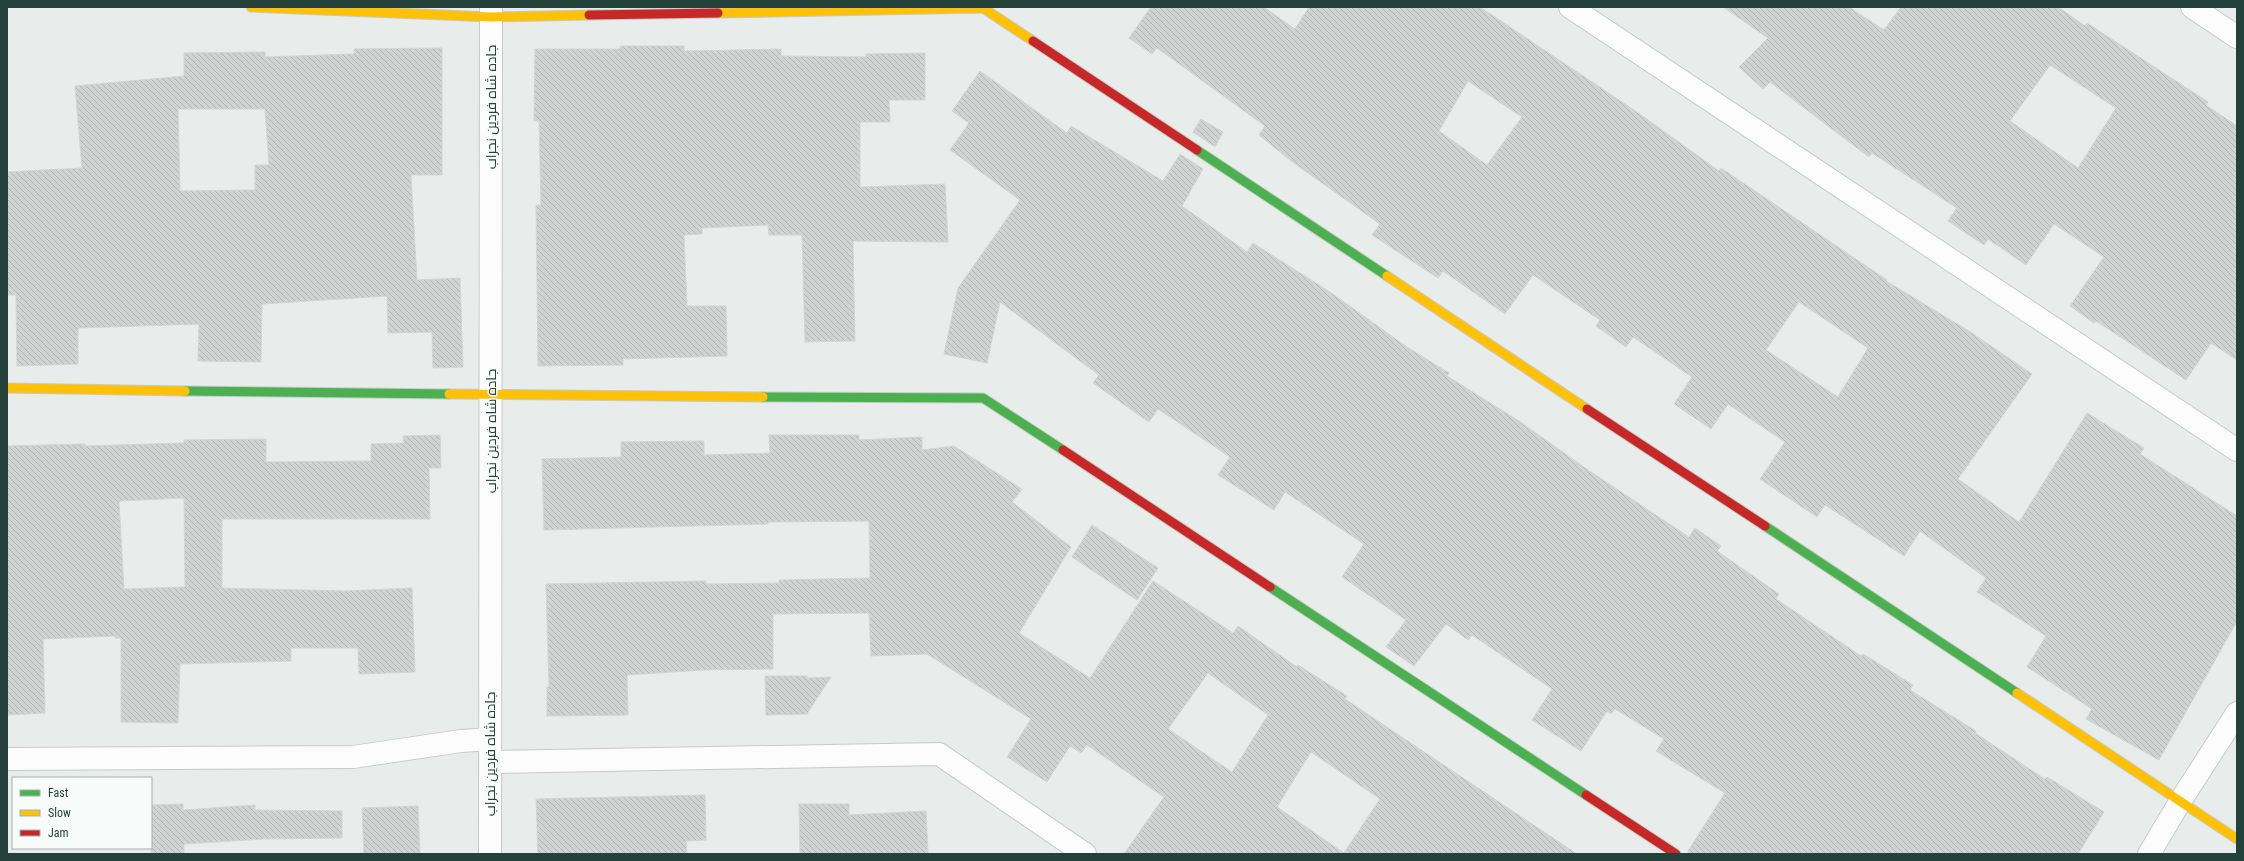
<svg xmlns="http://www.w3.org/2000/svg" width="2244" height="861" viewBox="0 0 2244 861" font-family="'Roboto Condensed',Cairo,sans-serif">
<style>
.building{fill:url(#building-back-hatch);stroke:#d1d6d4;fill-rule:evenodd}
.lines{fill:none;stroke-linecap:round;stroke-linejoin:round}
.street-casing{stroke:#c5cac8;stroke-width:24}
.fast-casing{stroke:#c3cbc8;stroke-width:11}
.slow-casing{stroke:#c3cbc8;stroke-width:11}
.jam-casing{stroke:#c3cbc8;stroke-width:11}
.street{stroke:#fcfcfc;stroke-width:22}
.fast{stroke:#4caf50;stroke-width:9}
.slow{stroke:#ffc107;stroke-width:9}
.jam{stroke:#c62828;stroke-width:9}
.labels{text-anchor:middle;dominant-baseline:central;stroke-width:3;stroke-linejoin:round;paint-order:stroke}
.street-label{font-size:14px;fill:#24423a;stroke:#f7fbf9}
</style>
<defs>
<pattern id="building-back-hatch" width="6" height="6" patternUnits="userSpaceOnUse"><rect width="6" height="6" fill="#cfd4d2"/><path d="M-1 5l2 2M0 0l6 6M5-1l2 2" fill="none" stroke="#b2b7b5"/></pattern>
</defs>
<rect width="100%" height="100%" fill="#e8edeb"/>
<path class="building" d="M 1151,7 L 1264,7 L 1295,29 L 1309,7 L 1480,7 L 1637,112 L 1719,171 L 1721,168 L 1887,280 L 1886,281 L 1969,331 L 2032,374 L 1958,479 L 2019,522 L 2087,413 L 2144,448 L 2140,454 L 2237,516 L 2237,621 L 2159,760 L 2086,719 L 2092,709 L 2027,667 L 2046,636 L 1977,592 L 1986,578 L 1920,531 L 1904,556 L 1825,505 L 1817,517 L 1760,479 L 1785,442 L 1728,404 L 1711,429 L 1674,404 L 1692,377 L 1633,337 L 1626,347 L 1596,326 L 1600,320 L 1533,275 L 1505,314 L 1443,271 L 1438,278 L 1372,235 L 1380,224 L 1291,161 L 1259,135 L 1265,126 L 1157,48 L 1152,54 L 1129,38 ZM 1468,81 L 1522,117 L 1487,165 L 1439,131 ZM 1799,302 L 1868,348 L 1838,397 L 1766,350 Z
M 1723,7 L 1849,7 L 1884,30 L 1901,7 L 2058,7 L 2085,26 L 2087,23 L 2208,102 L 2206,105 L 2237,126 L 2237,360 L 2211,343 L 2186,380 L 2096,321 L 2094,323 L 2070,306 L 2104,257 L 2054,224 L 2026,265 L 1988,239 L 1984,245 L 1948,221 L 1957,208 L 1872,153 L 1869,157 L 1770,82 L 1763,89 L 1739,67 L 1768,38 ZM 2050,65 L 2116,108 L 2078,168 L 2010,121 Z
M 620,46 L 684,46 L 684,51 L 781,49 L 781,56 L 866,57 L 866,54 L 925,53 L 925,100 L 889,100 L 890,122 L 860,122 L 860,187 L 945,184 L 948,242 L 853,241 L 855,341 L 805,342 L 802,235 L 769,235 L 768,225 L 702,228 L 702,234 L 684,235 L 687,306 L 726,306 L 727,356 L 623,359 L 623,365 L 538,366 L 536,205 L 541,205 L 539,121 L 534,121 L 535,49 L 620,49 Z
M 442,48 L 442,175 L 411,175 L 417,280 L 460,278 L 463,367 L 433,368 L 432,332 L 388,333 L 387,296 L 262,304 L 261,362 L 198,361 L 199,324 L 78,328 L 78,364 L 17,366 L 16,295 L 7,295 L 7,172 L 82,168 L 75,86 L 184,76 L 184,53 L 265,52 L 265,57 L 354,54 L 354,49 ZM 178,109 L 265,109 L 269,165 L 255,165 L 255,190 L 180,191 Z
M 980,71 L 1067,133 L 1071,126 L 1163,181 L 1180,154 L 1203,169 L 1182,206 L 1247,252 L 1253,243 L 1330,292 L 1407,347 L 1449,373 L 1447,376 L 1519,421 L 1591,472 L 1689,537 L 1695,528 L 1721,546 L 1717,551 L 1779,594 L 1776,599 L 1861,656 L 1863,654 L 1913,685 L 1910,690 L 1976,731 L 1975,733 L 2045,779 L 2047,777 L 2104,812 L 2078,854 L 1688,854 L 1688,851 L 1725,793 L 1656,751 L 1664,739 L 1615,709 L 1611,714 L 1607,711 L 1581,751 L 1532,720 L 1552,689 L 1472,635 L 1468,640 L 1446,624 L 1414,666 L 1386,647 L 1406,620 L 1342,577 L 1364,544 L 1285,492 L 1274,510 L 1218,475 L 1230,457 L 1158,409 L 1149,422 L 1093,383 L 1099,375 L 1000,302 L 987,363 L 944,354 L 958,288 L 1020,200 L 950,150 L 969,123 L 952,111 Z
M 1201,119 L 1223,132 L 1215,147 L 1193,132 Z
M 440,435 L 441,468 L 429,468 L 430,519 L 222,519 L 222,588 L 345,591 L 412,588 L 415,672 L 359,674 L 358,648 L 291,648 L 291,661 L 180,664 L 178,723 L 121,722 L 121,638 L 115,638 L 115,636 L 43,639 L 45,713 L 7,715 L 7,446 L 85,444 L 85,446 L 184,443 L 184,440 L 266,439 L 266,462 L 371,461 L 371,444 L 404,443 L 403,436 ZM 184,498 L 185,587 L 124,589 L 119,501 Z
M 769,435 L 859,435 L 859,440 L 922,437 L 922,450 L 954,446 L 1022,489 L 1012,502 L 1071,547 L 1019,633 L 1090,678 L 1153,581 L 1233,633 L 1238,626 L 1297,667 L 1298,665 L 1347,696 L 1345,699 L 1577,854 L 1124,854 L 1164,797 L 1087,745 L 1081,753 L 1070,746 L 1047,782 L 1007,757 L 1031,719 L 927,654 L 871,656 L 869,613 L 773,614 L 773,669 L 703,670 L 627,675 L 628,715 L 547,716 L 547,687 L 549,687 L 546,584 L 706,581 L 706,584 L 779,583 L 779,580 L 870,578 L 869,521 L 768,522 L 768,524 L 544,530 L 542,459 L 621,457 L 621,442 L 704,441 L 704,455 L 770,453 ZM 1208,673 L 1268,715 L 1232,772 L 1168,729 ZM 1311,752 L 1380,799 L 1344,853 L 1277,807 Z
M 1092,525 L 1158,568 L 1137,600 L 1072,557 Z
M 765,676 L 807,676 L 807,678 L 831,677 L 807,714 L 766,715 Z
M 705,795 L 706,840 L 686,841 L 687,854 L 538,854 L 536,799 Z
M 183,804 L 183,810 L 255,805 L 255,810 L 342,811 L 342,838 L 264,839 L 184,844 L 184,854 L 151,854 L 151,805 Z
M 799,804 L 849,804 L 849,815 L 926,811 L 928,854 L 800,854 Z
M 418,806 L 420,854 L 364,854 L 362,808 Z"/>
<g class="lines">
<defs>
<path id="street" d="M 1570,7 L 2237,450
M 2192,7 L 2237,37
M 7,759 L 353,757 L 461,741 L 490,739
M 490,762 L 939,754 L 1085,854
M 490,854 L 491,7
M 2149,854 L 2181,800 L 2237,713"/>
<path id="fast" d="M 1197,150 L 1387,276
M 185,391 L 449,394
M 763,397 L 983,398 L 1063,450
M 1765,526 L 2017,693
M 1270,587 L 1586,795"/>
<path id="slow" d="M 251,7 L 491,17 L 589,15
M 718,13 L 983,8 L 1033,41
M 1387,276 L 1587,409
M 7,388 L 185,391
M 449,394 L 763,397
M 2017,693 L 2237,839"/>
<path id="jam" d="M 589,15 L 718,13
M 1033,41 L 1197,150
M 1587,409 L 1765,526
M 1063,450 L 1270,587
M 1586,795 L 1676,854"/>
</defs>
<use href="#street" class="street-casing"/>
<use href="#fast" class="fast-casing"/>
<use href="#slow" class="slow-casing"/>
<use href="#jam" class="jam-casing"/>
<use href="#street" class="street"/>
<use href="#fast" class="fast"/>
<use href="#slow" class="slow"/>
<use href="#jam" class="jam"/>
</g>
<g class="labels">
<g class="street-label">
<text transform="translate(491 107) rotate(-90)">جاده شاه فردین نجراب</text>
<text transform="translate(491 431) rotate(-90)">جاده شاه فردین نجراب</text>
<text transform="translate(490 754) rotate(-90)">جاده شاه فردین نجراب</text>
</g>
</g>
<rect width="2244" height="861" fill="none" stroke="#24423a" stroke-width="16"/>
<rect x="12" y="777" width="140" height="72" fill="#f7fbf9" stroke="#a3b1ad"/>
<rect x="20" y="790" width="20" height="6" fill="#4caf50" stroke="#a3b1ad"/>
<text x="48" y="797" font-size="12" fill="#24423a">Fast</text>
<rect x="20" y="810" width="20" height="6" fill="#ffc107" stroke="#a3b1ad"/>
<text x="48" y="817" font-size="12" fill="#24423a">Slow</text>
<rect x="20" y="830" width="20" height="6" fill="#c62828" stroke="#a3b1ad"/>
<text x="48" y="837" font-size="12" fill="#24423a">Jam</text>
</svg>
